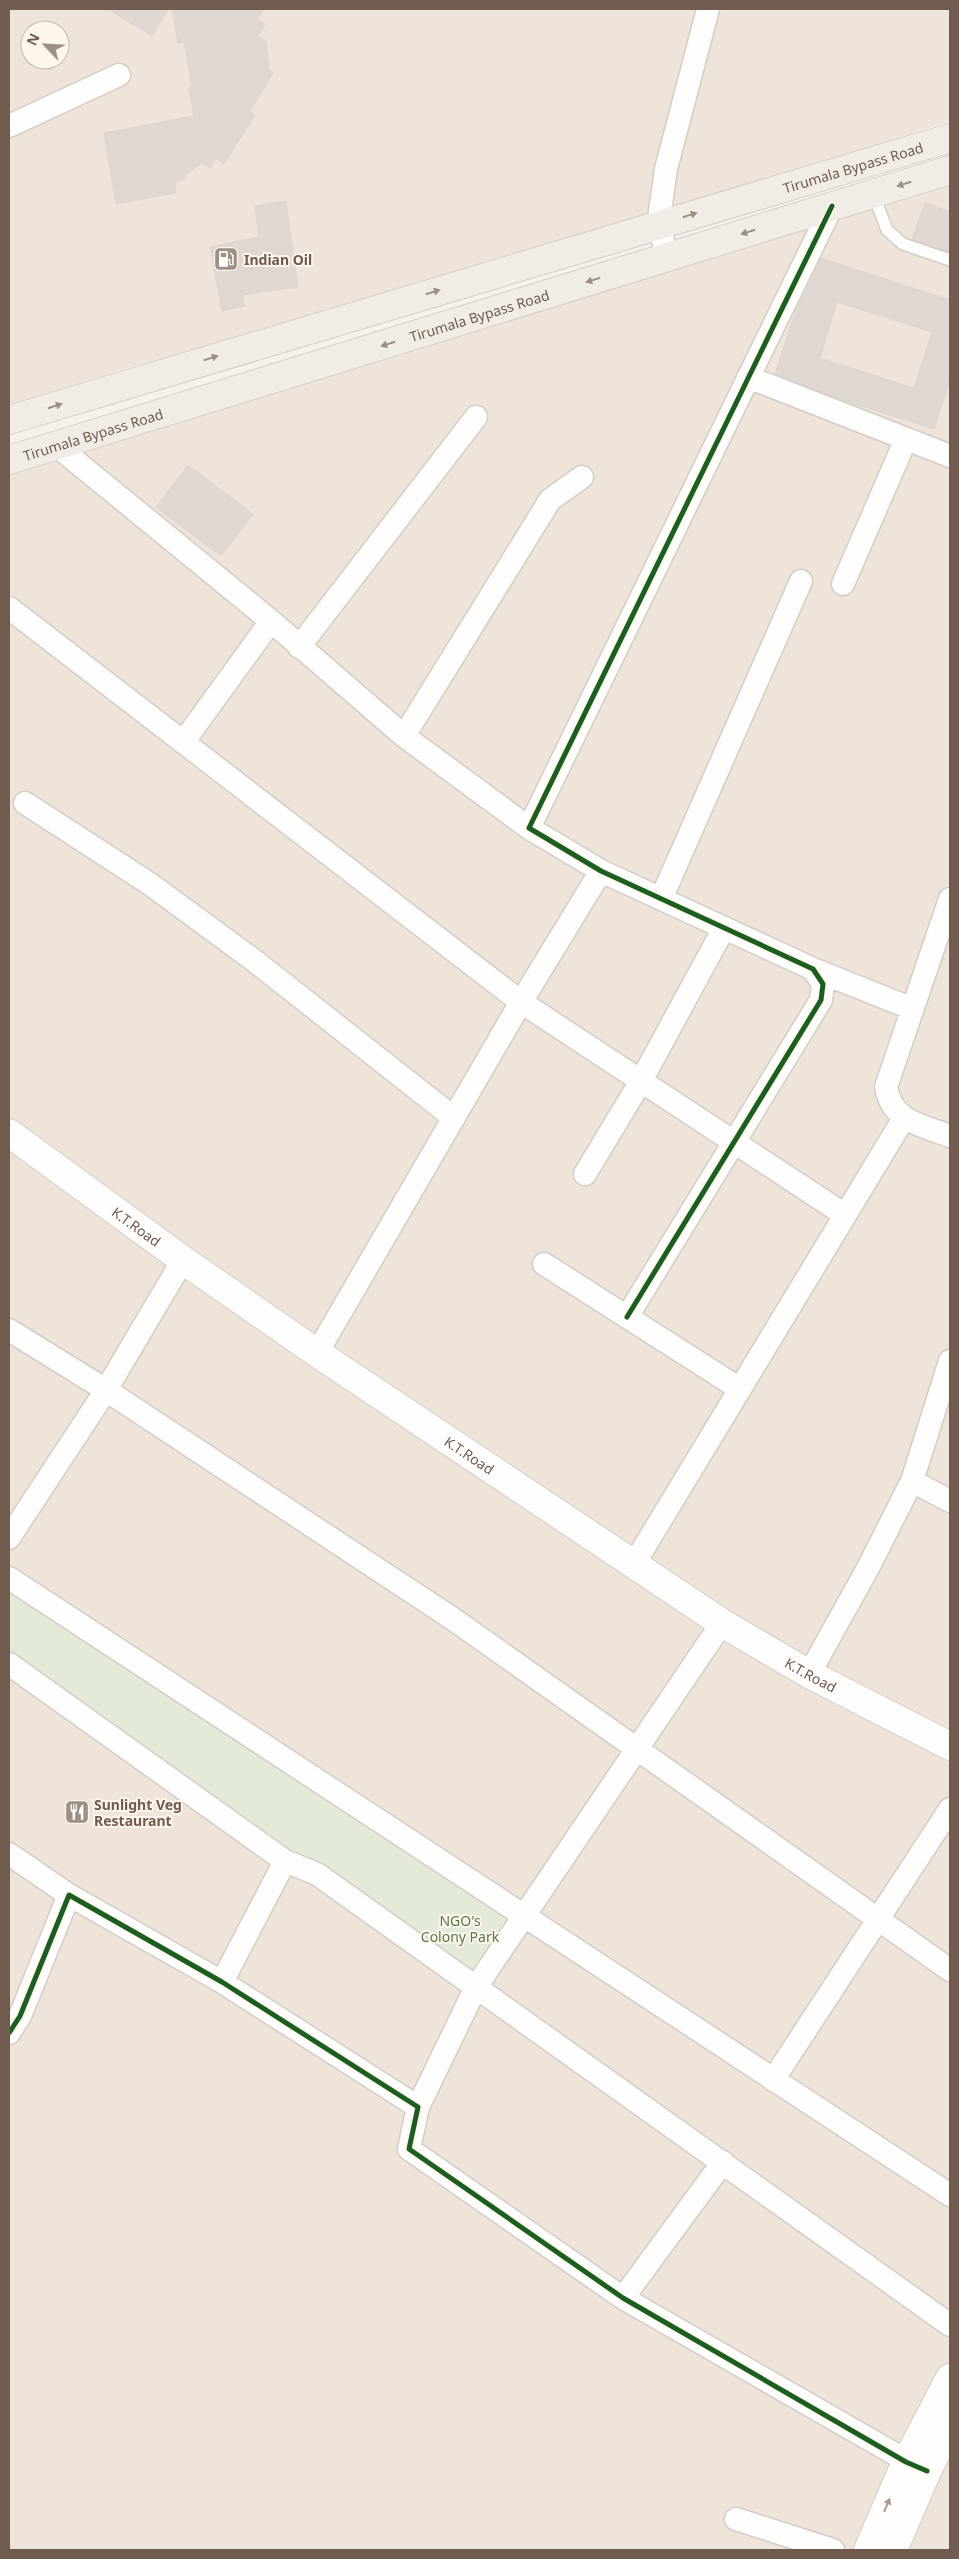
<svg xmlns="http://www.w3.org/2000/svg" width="959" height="2559" viewBox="0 0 959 2559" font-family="'Noto Sans',sans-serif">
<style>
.residential{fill:#eee4d9;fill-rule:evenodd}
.green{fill:#e3ead7}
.building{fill:#dfd7d1;stroke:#ded5ce;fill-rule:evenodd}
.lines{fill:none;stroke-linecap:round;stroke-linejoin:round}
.service-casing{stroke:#d3cdc6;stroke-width:14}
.minor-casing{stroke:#d3cdc6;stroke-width:25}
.tertiary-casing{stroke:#d3cdc6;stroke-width:30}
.secondary-casing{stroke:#d3cdc6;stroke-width:30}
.primary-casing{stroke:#d4cdc7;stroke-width:30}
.service{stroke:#fefdfc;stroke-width:11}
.minor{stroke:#fefdfc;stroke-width:22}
.tertiary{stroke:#fefdfc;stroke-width:28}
.secondary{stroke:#fefdfc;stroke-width:28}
.primary{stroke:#f1ede6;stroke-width:28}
.cycleway-casing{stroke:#fdf6ed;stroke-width:8}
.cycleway{stroke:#1b5e20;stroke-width:5}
.oneway{fill:#9d8e83}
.oneway2{fill:#a99c94}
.labels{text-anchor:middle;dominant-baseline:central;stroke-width:4;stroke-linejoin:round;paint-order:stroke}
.street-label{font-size:14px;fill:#705b4e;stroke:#fdf6ed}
.poi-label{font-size:14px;font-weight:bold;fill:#705b4e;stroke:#fdf6ed;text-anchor:start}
.park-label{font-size:14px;fill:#587a4b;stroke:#fdf6ed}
</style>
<rect width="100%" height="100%" fill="#f6f1eb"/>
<path class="residential" d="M 9,9 L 950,9 L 950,121 L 456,282 L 134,366 L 9,405 ZM 30,30 L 60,30 L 60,60 L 30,60 Z
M 950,172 L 950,2550 L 9,2550 L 9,468 Z"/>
<path class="green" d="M 9,1578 L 524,1917 L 474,1990 L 9,1658 Z"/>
<path class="building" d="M 108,9 L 168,9 L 152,36 Z
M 172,9 L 264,9 L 257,19 L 265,24 L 258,36 L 266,41 L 269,70 L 273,73 L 250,111 L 255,115 L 224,164 L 216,159 L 210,168 L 202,163 L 186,174 L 185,179 L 176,182 L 175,193 L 116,204 L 104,133 L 194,116 L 189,88 L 192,87 L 184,42 L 178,43 Z
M 286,201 L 298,287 L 242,295 L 245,306 L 222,311 L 210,247 L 259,237 L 255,206 Z
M 925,203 L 950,212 L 950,252 L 912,239 Z
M 821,258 L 950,300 L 950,379 L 934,429 L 845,401 L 775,374 L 795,313 ZM 837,302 L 932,332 L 914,388 L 820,358 Z
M 188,465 L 253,514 L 221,556 L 156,507 Z"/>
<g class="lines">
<defs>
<path id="service" d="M 873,193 L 887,230 L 903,244 L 950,260"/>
<path id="minor" d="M 9,126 L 119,75
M 668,257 L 658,225 L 666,169 L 708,9
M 748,377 L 950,456
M 57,446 L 271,621
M 843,584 L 906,439
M 9,608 L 521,1002 L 845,1215
M 299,647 L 476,417
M 404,736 L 550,500 L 582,477
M 184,741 L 271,621 L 404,736 L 529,828
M 25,803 L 150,884 L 256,962 L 454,1118
M 661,899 L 801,581
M 950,899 L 886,1087 C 892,1122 921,1125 950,1136
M 813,969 L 913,1009
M 585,1174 L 641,1081 L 724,928
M 544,1264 L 740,1389
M 627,1317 L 821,1000 L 823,984 L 813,969 L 601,871 L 529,828 L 832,206
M 9,1330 L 106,1390 L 453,1619 L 950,1970
M 317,1353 L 521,1002 L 601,871
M 912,1481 L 950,1501
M 9,1538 L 106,1390 L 183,1260
M 634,1564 L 904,1118
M 9,1578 L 950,2195
M 9,1664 L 285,1861
M 809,1674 L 868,1568 L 912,1481 L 950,1361
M 9,1854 L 69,1895
M 222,1982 L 285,1861 L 317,1874 L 950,2325
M 9,2033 L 20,2016 L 69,1895 L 222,1982 L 418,2107 L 409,2149 L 623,2298 L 921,2469
M 773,2080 L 950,1809
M 418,2107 L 476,1987 L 722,1623
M 623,2298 L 723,2162
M 736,2519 L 833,2550"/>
<path id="tertiary" d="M 868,2550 L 906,2462 L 950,2378
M 893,2550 L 927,2471 L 950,2425"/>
<g id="secondary">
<path id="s1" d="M 9,1133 L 183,1260 L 317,1353 L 722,1623 L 809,1674 L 950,1746"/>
</g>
<g id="primary">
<path id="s2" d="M 9,420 L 950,138"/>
<path id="s3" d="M 9,460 L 950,170"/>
</g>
</defs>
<use href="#service" class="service-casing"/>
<use href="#minor" class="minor-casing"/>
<use href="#tertiary" class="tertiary-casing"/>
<use href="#secondary" class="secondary-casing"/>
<use href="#primary" class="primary-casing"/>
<use href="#service" class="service"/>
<use href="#minor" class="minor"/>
<use href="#tertiary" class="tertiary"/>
<use href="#secondary" class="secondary"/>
<use href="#primary" class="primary"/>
<defs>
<path id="cycleway" d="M 627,1317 L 821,1000 L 823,984 L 813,969 L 601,871 L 529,828 L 832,206
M 9,2033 L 20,2016 L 69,1895 L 222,1982 L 418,2107 L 409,2149 L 623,2298 L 906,2462 L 927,2471"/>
</defs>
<use href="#cycleway" class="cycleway-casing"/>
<use href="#cycleway" class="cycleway"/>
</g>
<defs><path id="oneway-solid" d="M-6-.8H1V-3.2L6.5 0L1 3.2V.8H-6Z" transform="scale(1.25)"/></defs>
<g class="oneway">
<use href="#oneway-solid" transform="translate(904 184) rotate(163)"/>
<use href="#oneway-solid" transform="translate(690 215) rotate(-17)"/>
<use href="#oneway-solid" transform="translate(748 232) rotate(163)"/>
<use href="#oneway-solid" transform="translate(593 280) rotate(163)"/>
<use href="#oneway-solid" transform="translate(433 292) rotate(-17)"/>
<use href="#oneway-solid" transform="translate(388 344) rotate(163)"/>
<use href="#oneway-solid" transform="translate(211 358) rotate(-17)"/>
<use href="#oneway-solid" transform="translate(55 406) rotate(-17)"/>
</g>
<use class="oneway2" href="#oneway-solid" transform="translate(887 2505) rotate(-67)"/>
<defs>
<symbol id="fuel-square" viewBox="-11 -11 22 22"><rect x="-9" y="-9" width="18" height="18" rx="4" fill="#9f9085" stroke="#fdf6ed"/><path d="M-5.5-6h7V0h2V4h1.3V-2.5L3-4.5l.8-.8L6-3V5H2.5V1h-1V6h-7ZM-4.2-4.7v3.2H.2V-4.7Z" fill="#fff"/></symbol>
<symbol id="restaurant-square" viewBox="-11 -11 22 22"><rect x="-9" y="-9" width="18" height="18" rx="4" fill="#9f9085" stroke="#fdf6ed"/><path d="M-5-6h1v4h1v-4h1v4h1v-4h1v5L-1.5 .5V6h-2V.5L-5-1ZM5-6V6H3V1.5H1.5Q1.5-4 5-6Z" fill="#fff"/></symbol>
</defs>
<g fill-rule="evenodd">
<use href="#fuel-square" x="212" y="245" width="28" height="28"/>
<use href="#restaurant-square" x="63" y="1798" width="28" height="28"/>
</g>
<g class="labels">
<g class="street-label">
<text stroke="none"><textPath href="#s2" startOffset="881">Tirumala Bypass Road</textPath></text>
<text stroke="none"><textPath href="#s3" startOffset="492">Tirumala Bypass Road</textPath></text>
<text stroke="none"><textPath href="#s3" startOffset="88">Tirumala Bypass Road</textPath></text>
<text stroke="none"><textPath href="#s1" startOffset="158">K.T.Road</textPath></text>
<text stroke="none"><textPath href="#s1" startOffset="562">K.T.Road</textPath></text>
<text stroke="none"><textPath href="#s1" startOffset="968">K.T.Road</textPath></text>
</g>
<g class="poi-label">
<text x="244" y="259">Indian Oil</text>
<text x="94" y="1804">Sunlight Veg<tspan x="94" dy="16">Restaurant</tspan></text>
</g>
<g class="park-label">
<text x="460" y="1920">NGO's<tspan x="460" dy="16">Colony Park</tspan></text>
</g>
</g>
<rect width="959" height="2559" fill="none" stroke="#705b4e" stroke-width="20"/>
<g transform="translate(45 45) rotate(295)"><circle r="24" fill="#fdf6ed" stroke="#c5b8ad"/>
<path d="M0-4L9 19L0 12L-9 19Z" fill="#9f9085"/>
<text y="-8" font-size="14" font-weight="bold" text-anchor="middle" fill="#705b4e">N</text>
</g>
</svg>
